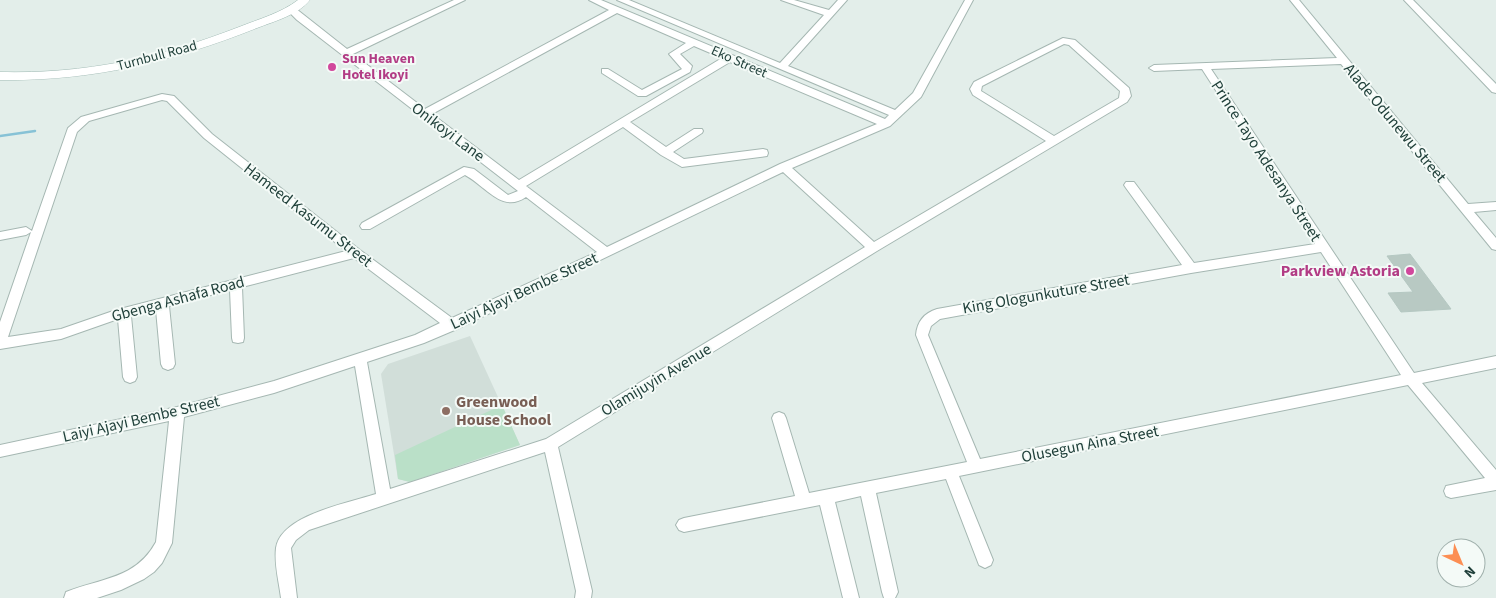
<svg xmlns="http://www.w3.org/2000/svg" width="1496" height="598" viewBox="0 0 1496 598" font-family="'Source Sans 3',sans-serif">
<style>
.built{fill:#d1ded9}
.green{fill:#bae0c8}
.lines{fill:none;stroke-linecap:round;stroke-linejoin:round}
.stream{stroke:#87c2d6;stroke-width:2.5}
.building{fill:#b8c9c3;stroke:#b5c8c2}
.street-casing{stroke:#a5b7b2;stroke-width:2}
.secondary-casing{stroke:#a0bab4;stroke-width:1}
.street{fill:#fff;fill-rule:evenodd}
.secondary{fill:#fff;fill-rule:evenodd}
.hotel-dot{fill:#d1479c;stroke:#f4faf7;stroke-width:2}
.education-dot{fill:#8d6e63;stroke:#f4faf7;stroke-width:2}
.labels{text-anchor:middle;dominant-baseline:central;stroke-width:4;stroke-linejoin:round;paint-order:stroke}
.far-street-label{font-size:14px;fill:#21413b;stroke:#f4faf7}
.far-hotel-label{font-size:14px;font-weight:bold;fill:#b23c85;stroke:#f4faf7;text-anchor:start}
.street-label{font-size:16px;fill:#21413b;stroke:#f4faf7}
.hotel-label{font-size:16px;font-weight:bold;fill:#b23c85;stroke:#f4faf7;text-anchor:end}
.education-label{font-size:16px;font-weight:bold;fill:#785e54;stroke:#f4faf7;text-anchor:start}
</style>
<rect width="100%" height="100%" fill="#e3eeea"/>
<path class="built" d="M 470,336 L 520,445 L 410,482 L 398,479 L 381,374 L 388,364 Z"/>
<path class="green" d="M 502,405 L 520,445 L 410,482 L 398,479 L 395,455 Z"/>
<g class="lines">
<path class="stream" d="M 0,136 L 35,131"/>
</g>
<path class="building" d="M 1410,254 L 1451,309 L 1401,312 L 1388,293 L 1413,292 L 1387,256 Z"/>
<g class="lines">
<defs>
<path id="street" d="M 454,0 L 465,0 L 353,54 L 425,109 L 609,10 L 589,0 L 601,0 L 885,119 L 889,115 L 617,0 L 629,0 L 780,63 L 824,15 L 781,0 L 794,0 L 829,10 L 838,0 L 847,0 L 788,66 L 895,110 L 913,93 L 965,0 L 973,0 L 921,97 L 890,126 L 792,168 L 874,242 L 1046,141 L 973,95 L 970,89 L 974,82 L 1063,38 L 1075,40 L 1129,88 L 1131,96 L 1127,102 L 877,251 L 558,447 L 592,591 L 591,598 L 575,598 L 576,591 L 545,452 L 309,530 L 296,540 L 291,548 L 297,598 L 281,598 C 279,582 274,564 276,548 C 281,515 348,503 376,494 L 355,366 L 274,393 L 184,417 L 172,543 L 162,563 L 154,572 L 144,579 L 121,590 L 97,598 L 64,598 L 66,592 C 101,578 136,579 156,542 L 169,421 L 0,457 L 0,445 L 177,407 L 274,381 L 415,335 L 440,323 L 354,258 L 242,287 L 244,338 L 243,342 L 238,343 L 233,342 L 232,338 L 230,290 L 169,306 L 175,364 L 173,368 L 168,370 L 163,368 L 161,364 L 156,310 L 131,316 L 137,377 L 135,381 L 130,383 L 125,381 L 123,377 L 118,319 L 61,339 L 0,349 L 0,322 L 31,232 L 26,235 L 0,240 L 0,232 L 26,227 L 32,231 L 68,128 L 81,117 L 162,94 L 174,96 L 212,134 L 360,250 L 452,318 L 597,252 L 526,197 C 502,214 486,186 465,175 L 370,229 L 362,229 L 360,226 L 362,223 L 464,167 L 474,169 L 508,195 L 518,191 L 297,20 L 287,10 L 292,7 L 295,8 L 347,49 ZM 617,13 L 686,43 L 669,54 L 682,69 L 642,90 L 608,69 L 602,69 L 602,73 L 638,96 L 646,96 L 690,72 L 692,66 L 680,54 L 694,46 L 722,58 L 519,180 L 432,114 ZM 1064,44 L 1069,45 L 1120,91 L 1119,98 L 1054,136 L 981,91 L 982,86 ZM 730,62 L 877,124 L 780,164 L 607,247 L 526,186 L 623,127 L 661,155 L 682,167 L 767,156 L 768,153 L 767,150 L 763,149 L 684,159 L 673,152 L 702,133 L 703,131 L 702,129 L 694,129 L 666,147 L 630,122 ZM 162,100 L 167,101 L 204,138 L 346,251 L 116,310 L 61,329 L 8,337 L 77,132 L 89,121 ZM 783,172 L 865,247 L 546,439 L 390,489 L 367,362 L 424,343 L 457,329 Z
M 1290,0 L 1299,0 L 1468,204 L 1496,202 L 1496,210 L 1474,212 L 1496,238 L 1496,250 L 1492,249 L 1341,64 L 1211,69 L 1414,373 L 1496,356 L 1496,368 L 1422,383 L 1496,470 L 1496,490 L 1451,498 L 1446,496 L 1444,491 L 1446,486 L 1485,478 L 1408,385 L 959,476 L 993,560 L 991,565 L 985,568 L 979,565 L 946,479 L 876,493 L 898,592 L 895,598 L 884,598 L 882,592 L 861,496 L 835,502 L 859,598 L 843,598 L 820,505 L 684,532 L 679,530 L 676,525 L 679,520 L 684,518 L 795,496 L 772,418 L 774,414 L 779,412 L 784,414 L 786,418 L 809,493 L 967,462 L 916,335 C 917,322 924,313 937,309 L 1182,265 L 1126,188 L 1124,185 L 1126,182 L 1134,182 L 1194,263 L 1315,244 L 1202,69 L 1154,71 L 1149,68 L 1154,65 L 1337,58 ZM 1321,252 L 1401,375 L 980,459 L 928,335 L 931,326 L 940,319 L 1191,273 Z
M 1404,0 L 1413,0 L 1496,84 L 1496,93 L 1492,92 Z"/>
<path id="secondary" d="M 298,0 L 310,0 C 298,15 275,21 257,28 C 171,62 93,81 0,80 L 0,72 C 86,74 159,58 239,27 C 259,19 281,13 298,0 Z"/>
</defs>
<use href="#street" class="street-casing"/>
<use href="#secondary" class="secondary-casing"/>
<use href="#street" class="street"/>
<use href="#secondary" class="secondary"/>
</g>
<g class="hotel-dot">
<circle cx="332" cy="67" r="5"/>
<circle cx="1410" cy="271" r="5"/>
</g>
<circle class="education-dot" cx="446" cy="411" r="5"/>
<g class="labels">
<g class="far-street-label">
<text transform="translate(157 56) rotate(-15)">Turnbull Road</text>
<text transform="translate(739 62) rotate(24)">Eko Street</text>
</g>
<g class="far-hotel-label">
<text x="342" y="59">Sun Heaven<tspan x="342" dy="16">Hotel Ikoyi</tspan></text>
</g>
<g class="street-label">
<text transform="translate(1395 123) rotate(50)">Alade Odunewu Street</text>
<text transform="translate(448 132) rotate(37)">Onikoyi Lane</text>
<text transform="translate(1266 161) rotate(57)">Prince Tayo Adesanya Street</text>
<text transform="translate(308 215) rotate(38)">Hameed Kasumu Street</text>
<text transform="translate(524 291) rotate(-25)">Laiyi Ajayi Bembe Street</text>
<text transform="translate(1046 294) rotate(-10)">King Ologunkuture Street</text>
<text transform="translate(178 299) rotate(-15)">Gbenga Ashafa Road</text>
<text transform="translate(656 380) rotate(-31)">Olamijuyin Avenue</text>
<text transform="translate(141 419) rotate(-13)">Laiyi Ajayi Bembe Street</text>
<text transform="translate(1090 444) rotate(-11)">Olusegun Aina Street</text>
</g>
<g class="hotel-label">
<text x="1400" y="271">Parkview Astoria</text>
</g>
<g class="education-label">
<text x="456" y="402">Greenwood<tspan x="456" dy="18">House School</tspan></text>
</g>
</g>
<g transform="translate(1461 563) rotate(136)"><circle r="24" fill="#f4faf7" stroke="#a0b0ac"/>
<path d="M0-4L9 19L0 12L-9 19Z" fill="#fc8e53"/>
<text y="-8" font-size="14" font-weight="bold" text-anchor="middle" fill="#21413b">N</text>
</g>
</svg>
